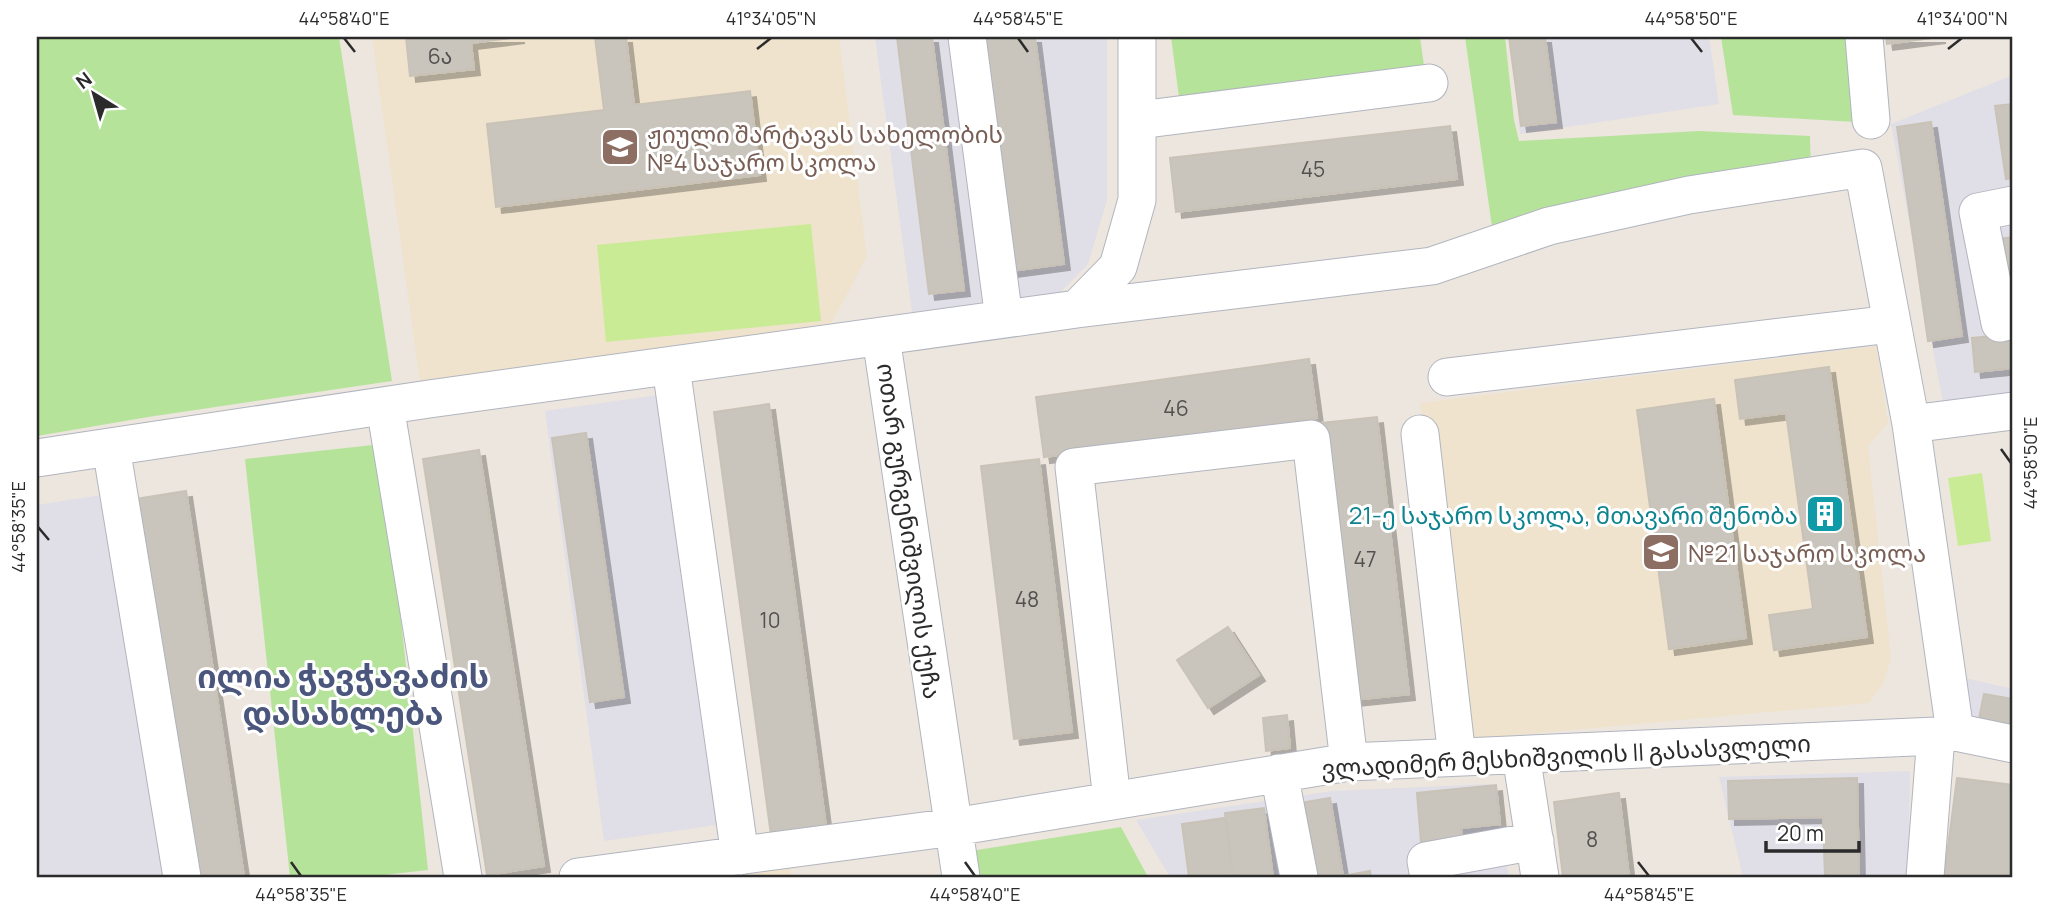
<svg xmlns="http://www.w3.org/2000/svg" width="2050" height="914" viewBox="0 0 2050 914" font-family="Manrope,'Noto Sans Georgian',sans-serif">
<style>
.industrial{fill:#e0dee6}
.education{fill:#efe3cd}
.green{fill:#b6e39a}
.pitch{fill:#caeb96}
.building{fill:#c9c4bc;stroke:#c9c2b7;stroke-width:2;filter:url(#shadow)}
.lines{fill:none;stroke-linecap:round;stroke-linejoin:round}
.minor-casing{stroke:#b1b5bf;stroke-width:39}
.minor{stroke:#fff;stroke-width:37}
.ticks{fill:none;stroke:#2b2b2b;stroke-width:2.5}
.labels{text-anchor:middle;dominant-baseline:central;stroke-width:6;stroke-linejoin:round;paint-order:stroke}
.number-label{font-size:21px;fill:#52514f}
.education-label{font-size:24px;fill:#785e54;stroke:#fff;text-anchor:start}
.culture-label{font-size:24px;fill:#0d838f;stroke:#fff;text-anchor:end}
.street-label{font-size:24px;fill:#2b2b2b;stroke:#fff}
.district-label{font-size:32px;font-weight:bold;fill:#4b567d;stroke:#fff}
.neatline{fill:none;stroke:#2b2b2b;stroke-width:2.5}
.ticks-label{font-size:18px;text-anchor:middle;fill:#2b2b2b}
</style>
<defs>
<filter id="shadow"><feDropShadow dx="6" dy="6" stdDeviation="0" flood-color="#0004"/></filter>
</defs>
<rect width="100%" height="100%" fill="#ede6de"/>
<path class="industrial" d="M 875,37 L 1107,37 L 1107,200 L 1088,264 L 1049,304 L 913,319 Z
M 1511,37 L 1709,37 L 1719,104 L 1520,134 Z
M 2013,75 L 2013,404 L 1945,413 L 1891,124 Z
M 658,395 L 717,825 L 604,841 L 545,411 Z
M 108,494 L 171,877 L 41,877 L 37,849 L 37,505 Z
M 1956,676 L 2013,689 L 2013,735 L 1964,724 Z
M 1910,771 L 1908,877 L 1743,877 L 1719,777 Z
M 1491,784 L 1509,877 L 1170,877 L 1136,820 L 1332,791 Z"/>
<path class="education" d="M 372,37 L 839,37 L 867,256 L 829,328 L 421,389 Z
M 1876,346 L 1888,423 L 1868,446 L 1891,658 L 1883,684 L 1869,703 L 1470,739 L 1420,403 Z
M 789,863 L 791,877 L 690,877 Z"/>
<path class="green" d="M 37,37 L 339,37 L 392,381 L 148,417 L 37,436 Z
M 1171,37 L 1420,37 L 1425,73 L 1180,105 Z
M 1465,37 L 1505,37 L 1514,120 L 1519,141 L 1699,131 L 1810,136 L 1811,173 L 1493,234 Z
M 1721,37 L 1845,37 L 1856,122 L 1733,115 Z
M 382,444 L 428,870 L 366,877 L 290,877 L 245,459 Z
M 1121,827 L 1148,877 L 971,877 L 969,865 L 977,850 Z"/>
<path class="pitch" d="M 811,224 L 821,321 L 606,342 L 597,245 Z
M 1982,473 L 1991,541 L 1958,546 L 1948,478 Z"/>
<path class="building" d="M 406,37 L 519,37 L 471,43 L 474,69 L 410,76 Z
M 595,37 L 626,37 L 634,105 L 750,91 L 760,175 L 496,207 L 487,124 L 604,110 Z
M 897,37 L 932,37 L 964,290 L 929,294 Z
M 974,37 L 1035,37 L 1064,264 L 1003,272 Z
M 1509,37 L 1545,37 L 1556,122 L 1521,126 Z
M 1886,37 L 1940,37 L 1887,44 Z
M 2013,104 L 2013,178 L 2006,179 L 1995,106 Z
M 1931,122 L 1962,336 L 1928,341 L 1897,127 Z
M 1450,126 L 1457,179 L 1176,212 L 1170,158 Z
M 2013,237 L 2013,297 L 1992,240 Z
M 2013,334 L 2013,368 L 1975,372 L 1972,338 Z
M 1309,359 L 1317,418 L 1044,457 L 1036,397 Z
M 1829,367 L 1867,637 L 1774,650 L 1769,615 L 1813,609 L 1786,413 L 1740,419 L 1735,380 Z
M 1714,399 L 1746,638 L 1669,649 L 1637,410 Z
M 769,404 L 826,827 L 771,835 L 714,412 Z
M 1377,417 L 1409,694 L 1353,700 L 1322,423 Z
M 586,433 L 624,697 L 590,702 L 552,438 Z
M 479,450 L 544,866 L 487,875 L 423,459 Z
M 1039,459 L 1072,732 L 1014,739 L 981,466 Z
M 186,491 L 244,877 L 191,877 L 135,499 Z
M 1228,627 L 1259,675 L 1208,708 L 1177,660 Z
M 1984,694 L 2013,699 L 2013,731 L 1978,724 Z
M 1287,715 L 1290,748 L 1266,751 L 1263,718 Z
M 1857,778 L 1859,877 L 1825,877 L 1823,817 L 1729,819 L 1728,781 Z
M 1957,778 L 2013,785 L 2013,877 L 1944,877 Z
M 1496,785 L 1500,824 L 1461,828 L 1462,838 L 1421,842 L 1417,793 Z
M 1619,793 L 1629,877 L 1563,877 L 1554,802 Z
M 1330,798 L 1343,876 L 1370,871 L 1371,877 L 1313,877 L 1300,803 Z
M 1264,808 L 1273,877 L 1233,877 L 1225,813 Z
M 1225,818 L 1233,877 L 1189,877 L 1182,824 Z"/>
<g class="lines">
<defs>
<path id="minor" d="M 967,37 L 1004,319
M 1864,37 L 1871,120
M 1139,120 L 1429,83
M 2013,205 L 1978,212 L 2000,323 L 2013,320
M 1077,309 L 1432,266 L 1549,226 L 1689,195 L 1863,168 L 1911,424 L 1955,732
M 881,337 L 961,877
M 671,367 L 740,856
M 1447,377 L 1891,324
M 385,406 L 463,877
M 1911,424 L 2013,411
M 1420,434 L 1457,757
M 111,447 L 182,877
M 37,458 L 429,399 L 1077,309 L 1118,267 L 1137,200 L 1137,37
M 1521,755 L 1540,877
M 1279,773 L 1299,877
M 1112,800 L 1074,467 L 1311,439 L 1349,762
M 578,877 L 954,827 L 1349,762 L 1936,736 L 1955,732 L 2013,744
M 1429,877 L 1426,861 L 1535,841
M 1925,877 L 1936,736"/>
</defs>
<use href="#minor" class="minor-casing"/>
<use href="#minor" class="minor"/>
</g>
<path class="ticks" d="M 344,38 L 355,52M 1018,38 L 1028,52M 1691,38 L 1702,52M 757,49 L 771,38M 1948,49 L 1962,38M 2001,449 L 2011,463M 38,527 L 49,540M 291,862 L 301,876M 965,862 L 975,876M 1638,862 L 1649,876"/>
<defs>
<symbol id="school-square" viewBox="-11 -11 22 22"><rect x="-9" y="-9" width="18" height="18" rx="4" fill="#8d6e63" stroke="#fff"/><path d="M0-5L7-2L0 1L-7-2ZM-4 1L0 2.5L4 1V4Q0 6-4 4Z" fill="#fff"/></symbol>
<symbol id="building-square" viewBox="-11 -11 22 22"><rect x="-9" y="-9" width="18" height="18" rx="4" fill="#0f9aa8" stroke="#fff"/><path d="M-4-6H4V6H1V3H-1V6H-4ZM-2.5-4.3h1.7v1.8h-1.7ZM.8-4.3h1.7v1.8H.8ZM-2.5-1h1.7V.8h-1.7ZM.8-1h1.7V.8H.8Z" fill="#fff"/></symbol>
</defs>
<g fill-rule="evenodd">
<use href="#school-square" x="598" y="125" width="44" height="44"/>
<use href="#building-square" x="1803" y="492" width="44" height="44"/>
<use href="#school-square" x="1639" y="530" width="44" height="44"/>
</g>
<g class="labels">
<g class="number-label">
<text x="440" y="56">6ა</text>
<text x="1313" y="169">45</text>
<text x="1176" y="408">46</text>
<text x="1365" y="559">47</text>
<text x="1027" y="599">48</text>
<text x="770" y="620">10</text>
<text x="1592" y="839">8</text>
</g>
<g class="education-label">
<text x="647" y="133">ჟიული შარტავას სახელობის<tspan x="647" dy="28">№4 საჯარო სკოლა</tspan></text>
<text x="1688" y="552">№21 საჯარო სკოლა</text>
</g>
<g class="culture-label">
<text x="1798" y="514">21-ე საჯარო სკოლა, მთავარი შენობა</text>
</g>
<g class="street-label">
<text transform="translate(910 531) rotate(82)">ოთარ გურგენიშვილის ქუჩა</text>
<text transform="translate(1566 755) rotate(-3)">ვლადიმერ მესხიშვილის II გასასვლელი</text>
</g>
<g class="district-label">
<text x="343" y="676">ილია ჭავჭავაძის<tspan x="343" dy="37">დასახლება</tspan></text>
</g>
</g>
<rect width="2050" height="914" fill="none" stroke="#ffffff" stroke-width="77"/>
<g transform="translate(94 94) rotate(323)" stroke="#ffffff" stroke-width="5" paint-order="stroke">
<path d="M0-5L12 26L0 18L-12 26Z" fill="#2b2b2b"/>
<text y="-10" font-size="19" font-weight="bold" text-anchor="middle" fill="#2b2b2b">N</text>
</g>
<path d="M1766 841v10h93v-10" fill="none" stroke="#2b2b2b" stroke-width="3.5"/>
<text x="1777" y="841" font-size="21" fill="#2b2b2b" stroke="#ffffff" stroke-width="5" paint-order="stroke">20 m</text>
<rect x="38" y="38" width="1973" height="838" class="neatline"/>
<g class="ticks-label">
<text x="344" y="25">44°58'40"E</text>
<text x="771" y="25">41°34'05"N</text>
<text x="1018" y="25">44°58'45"E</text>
<text x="1691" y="25">44°58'50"E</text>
<text x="1962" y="25">41°34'00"N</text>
<text transform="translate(2031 463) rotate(-90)" y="6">44°58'50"E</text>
<text transform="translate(19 527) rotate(-90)" y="6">44°58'35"E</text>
<text x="301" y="901">44°58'35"E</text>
<text x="975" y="901">44°58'40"E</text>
<text x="1649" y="901">44°58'45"E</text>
</g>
</svg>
